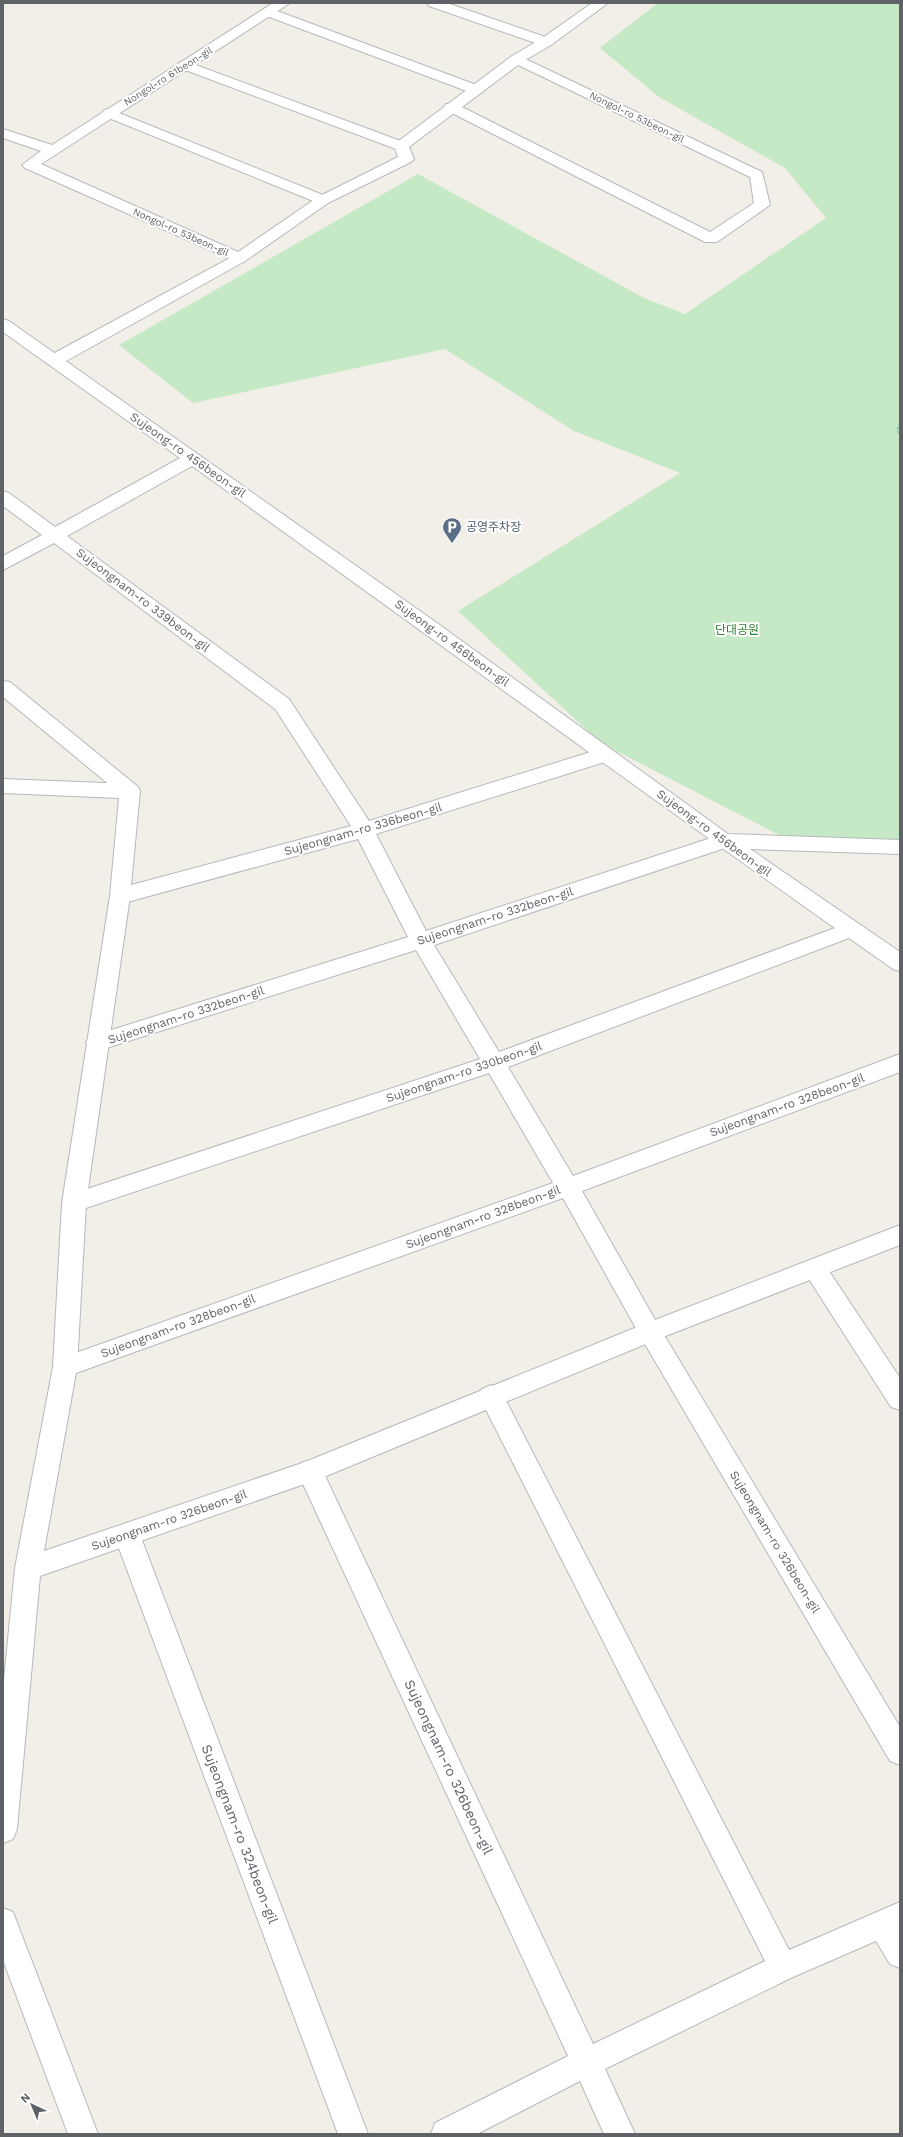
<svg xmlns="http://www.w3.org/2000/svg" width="903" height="2137" viewBox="0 0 903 2137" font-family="'Work Sans','Noto Sans KR',sans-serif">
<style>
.green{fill:#c5e8c5}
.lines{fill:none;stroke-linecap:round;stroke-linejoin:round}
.service-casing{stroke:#b5b8bc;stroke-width:2}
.minor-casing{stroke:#b5b8bc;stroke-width:2}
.path{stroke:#9cc7a9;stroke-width:2;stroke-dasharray:3 1.5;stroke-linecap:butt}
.service{fill:#fff;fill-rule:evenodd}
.minor{fill:#fff;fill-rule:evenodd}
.labels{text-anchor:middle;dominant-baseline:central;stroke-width:4;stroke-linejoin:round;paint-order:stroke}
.far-street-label{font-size:10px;fill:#5f6368;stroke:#fff}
.street-label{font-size:12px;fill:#5f6368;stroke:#fff}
.service-label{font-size:12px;fill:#4e5e75;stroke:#fff;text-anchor:start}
.park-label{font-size:12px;fill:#348238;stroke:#fff}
.near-street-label{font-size:14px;fill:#5f6368;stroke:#fff}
</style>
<rect width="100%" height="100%" fill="#f1efe8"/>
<path class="green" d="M 658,3 L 900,3 L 900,845 L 779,835 L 601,743 L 458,611 L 680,473 L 574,431 L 445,349 L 193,403 L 119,345 L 418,174 L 644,298 L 685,314 L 826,218 L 785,168 L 659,97 L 600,48 Z"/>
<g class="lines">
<defs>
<path id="service" d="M 427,3 L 447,3 L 551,39 L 553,42 L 551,45 L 541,45 L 429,6 Z
M 269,8 L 482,87 L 484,90 L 482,93 L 472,93 L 264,15 L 262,12 L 264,9 Z
M 517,55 L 762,172 L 770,205 L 717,242 L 705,242 L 446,110 L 444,107 L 446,104 L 456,104 L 710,232 L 754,203 L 750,177 L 512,62 L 510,59 L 512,56 Z
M 185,61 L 406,143 L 408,146 L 406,149 L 396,149 L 180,68 L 178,65 L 180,62 Z
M 109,109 L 328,197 L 331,200 L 328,203 L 318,203 L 104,116 L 102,113 L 104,110 Z
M 239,253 L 245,255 L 247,258 L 245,261 L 61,364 L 49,364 L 47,360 L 49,356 Z
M 3,681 L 10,682 L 137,786 L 140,791 L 137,796 L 130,798 L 123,796 L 3,697 Z
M 282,697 L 289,699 L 369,821 L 597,750 L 604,748 L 611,750 L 614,755 L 611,760 L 376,834 L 426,931 L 717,836 L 724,834 L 731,836 L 734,841 L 731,846 L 434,945 L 499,1052 L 843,925 L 850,922 L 857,925 L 860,930 L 857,935 L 508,1067 L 573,1176 L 900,1054 L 900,1072 L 582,1191 L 658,1325 L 900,1727 L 900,1765 L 890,1761 L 642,1339 L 563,1198 L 65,1377 L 56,1374 L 53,1367 L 56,1360 L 553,1183 L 489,1073 L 74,1212 L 66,1210 L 62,1203 L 66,1196 L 480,1059 L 416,950 L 97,1051 L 89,1049 L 86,1043 L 89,1037 L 408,937 L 358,839 L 120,904 L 113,901 L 110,896 L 113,891 L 120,888 L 351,826 L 272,704 L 275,699 Z
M 815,1259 L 823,1262 L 900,1378 L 900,1410 L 891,1407 L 807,1276 L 803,1269 L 807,1262 Z
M 491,1385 L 500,1389 L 789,1950 L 900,1902 L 900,1968 L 890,1964 L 876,1941 L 793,1977 L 605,2069 L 635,2134 L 604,2134 L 580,2081 L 477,2134 L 431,2134 L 435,2123 L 568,2056 L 297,1471 L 301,1463 L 310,1460 L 319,1463 L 593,2044 L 765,1961 L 479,1396 L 482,1389 Z
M 127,1523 L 136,1527 L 140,1535 L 368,2134 L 338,2134 L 114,1535 L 118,1527 Z
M 3,1908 L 13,1912 L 98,2134 L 68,2134 L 3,1960 Z"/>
<path id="minor" d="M 273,3 L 290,3 L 41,164 L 238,252 L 318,197 L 398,157 L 394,146 L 396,143 L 512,56 L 541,39 L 592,3 L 608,3 L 551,45 L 522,62 L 409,147 L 414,159 L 411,162 L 328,203 L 245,261 L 239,263 L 25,168 L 22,165 L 41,151 L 3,138 L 3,129 L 52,145 Z
M 3,319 L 9,321 L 437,623 L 728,834 L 900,840 L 900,854 L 750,849 L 900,952 L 900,971 L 893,969 C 657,804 426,633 192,466 L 67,536 L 289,699 L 292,704 L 289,709 L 282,711 L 275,709 L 54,543 L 3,570 L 3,556 L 42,535 L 3,506 L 3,491 L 9,493 L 55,527 L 180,458 L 3,332 Z
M 3,779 L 130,784 L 137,786 L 140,791 L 130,896 L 86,1203 L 77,1367 L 44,1551 L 305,1462 L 642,1325 L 900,1225 L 900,1245 L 658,1339 L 319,1479 L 40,1576 L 17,1829 L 13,1839 L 3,1843 L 3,1690 L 15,1568 L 53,1367 L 62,1203 L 110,896 L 119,798 L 3,793 Z"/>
</defs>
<use href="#service" class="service-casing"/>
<use href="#minor" class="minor-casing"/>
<path class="path" d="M 900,423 L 897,431 L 900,434"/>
<use href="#service" class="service"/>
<use href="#minor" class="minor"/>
</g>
<defs>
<symbol id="parking-pin" viewBox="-11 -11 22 30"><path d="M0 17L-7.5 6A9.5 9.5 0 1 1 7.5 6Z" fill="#5c6f8a" stroke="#fff"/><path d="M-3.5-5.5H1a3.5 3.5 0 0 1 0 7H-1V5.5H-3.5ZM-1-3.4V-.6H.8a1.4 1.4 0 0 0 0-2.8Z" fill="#fff"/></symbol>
</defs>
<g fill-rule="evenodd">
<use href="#parking-pin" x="441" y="516" width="22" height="30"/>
</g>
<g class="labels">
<g class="far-street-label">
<text transform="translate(168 76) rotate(-32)">Nongol-ro 61beon-gil</text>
<text transform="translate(637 117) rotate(26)">Nongol-ro 53beon-gil</text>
<text transform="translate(181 232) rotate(24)">Nongol-ro 53beon-gil</text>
</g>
<g class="street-label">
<text transform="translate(188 455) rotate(35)">Sujeong-ro 456beon-gil</text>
<text transform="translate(143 600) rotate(37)">Sujeongnam-ro 339beon-gil</text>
<text transform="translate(452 643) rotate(36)">Sujeong-ro 456beon-gil</text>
<text transform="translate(363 829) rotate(-16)">Sujeongnam-ro 336beon-gil</text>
<text transform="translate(714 833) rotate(36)">Sujeong-ro 456beon-gil</text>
<text transform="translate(495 916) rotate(-18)">Sujeongnam-ro 332beon-gil</text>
<text transform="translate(186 1015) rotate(-18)">Sujeongnam-ro 332beon-gil</text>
<text transform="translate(464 1072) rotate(-19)">Sujeongnam-ro 330beon-gil</text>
<text transform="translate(787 1105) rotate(-20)">Sujeongnam-ro 328beon-gil</text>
<text transform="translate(483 1217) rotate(-20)">Sujeongnam-ro 328beon-gil</text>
<text transform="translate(178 1326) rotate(-20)">Sujeongnam-ro 328beon-gil</text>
<text transform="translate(169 1520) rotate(-19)">Sujeongnam-ro 326beon-gil</text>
<text transform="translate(775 1542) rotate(59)">Sujeongnam-ro 326beon-gil</text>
</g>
<g class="service-label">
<text x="466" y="527">공영주차장</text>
</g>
<g class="park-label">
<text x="737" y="630">단대공원</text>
</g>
<g class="near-street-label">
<text transform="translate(449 1767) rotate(65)">Sujeongnam-ro 326beon-gil</text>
<text transform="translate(240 1834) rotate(69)">Sujeongnam-ro 324beon-gil</text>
</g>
</g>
<rect width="903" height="2137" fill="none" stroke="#5f6368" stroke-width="8"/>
<g transform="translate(32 2105) rotate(316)" stroke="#ffffff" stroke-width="3" paint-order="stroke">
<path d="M0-3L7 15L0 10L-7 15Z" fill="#5f6368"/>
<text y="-6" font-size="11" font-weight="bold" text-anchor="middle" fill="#5f6368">N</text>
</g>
</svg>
